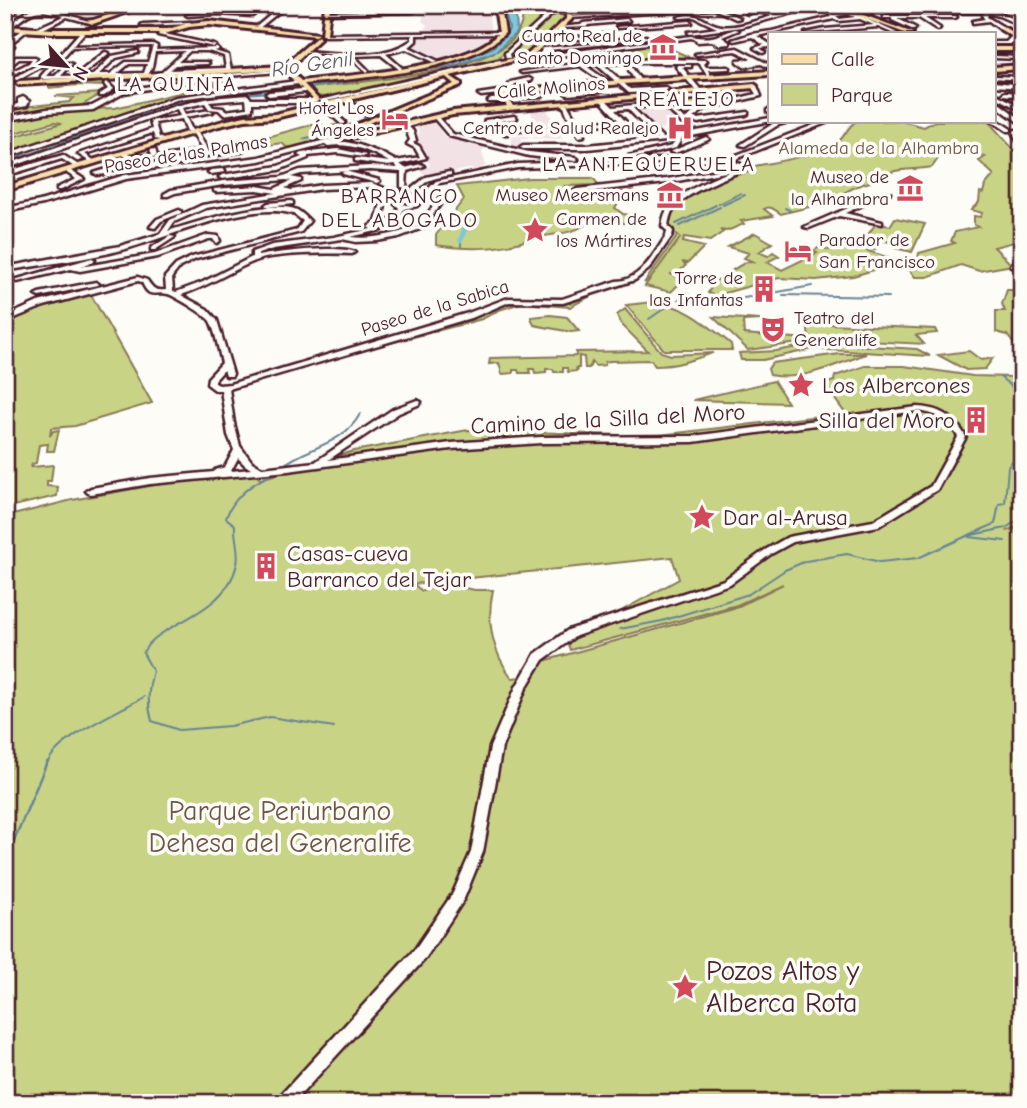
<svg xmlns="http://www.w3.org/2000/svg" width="1027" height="1108" viewBox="0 0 1027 1108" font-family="'Comic Neue',sans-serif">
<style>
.built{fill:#f3e2e5}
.green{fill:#c8d386;stroke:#897958;stroke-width:2;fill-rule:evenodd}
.water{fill:#7cc8dc;stroke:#688495;stroke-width:2}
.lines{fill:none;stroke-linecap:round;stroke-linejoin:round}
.stream-far1{stroke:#688495;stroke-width:2}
.stream{stroke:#688495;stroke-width:2.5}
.canal{stroke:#7cc8dc;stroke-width:5}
.river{fill:#7cc8dc;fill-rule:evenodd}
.minor-tunnel{stroke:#d9d0ce;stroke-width:4.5;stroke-dasharray:4.5 2.5;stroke-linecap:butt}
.minor-casing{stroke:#4a1f2b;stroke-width:5}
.major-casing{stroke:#4a1f2b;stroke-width:6}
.minor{fill:#fdfcf7;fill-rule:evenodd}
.major{fill:#f8deab;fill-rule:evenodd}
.labels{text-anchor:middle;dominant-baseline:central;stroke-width:7;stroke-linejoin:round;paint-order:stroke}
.far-poi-label{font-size:19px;fill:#4a1f2b;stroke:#fdfcf7;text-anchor:end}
.far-street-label{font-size:19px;fill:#4a1f2b;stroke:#fdfcf7}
.far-park-label{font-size:19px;fill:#705546;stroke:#fdfcf7}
.far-water-label{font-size:21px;font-style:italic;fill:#5c5a69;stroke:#fdfcf7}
.far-neighbourhood-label{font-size:21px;letter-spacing:2px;fill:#4a1f2b;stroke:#fdfcf7}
.far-quarter-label{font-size:21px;letter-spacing:2px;fill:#4a1f2b;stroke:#fdfcf7}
.poi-label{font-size:23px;fill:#4a1f2b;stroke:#fdfcf7;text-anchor:start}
.street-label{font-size:23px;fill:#4a1f2b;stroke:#fdfcf7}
.near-park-label{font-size:28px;fill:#705546;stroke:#fdfcf7}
.near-poi-label{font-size:28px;fill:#4a1f2b;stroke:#fdfcf7;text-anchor:start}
</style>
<rect width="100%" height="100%" fill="#fdfcf7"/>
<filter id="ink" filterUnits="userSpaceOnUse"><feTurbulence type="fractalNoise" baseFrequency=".0143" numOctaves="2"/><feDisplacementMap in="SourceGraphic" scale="14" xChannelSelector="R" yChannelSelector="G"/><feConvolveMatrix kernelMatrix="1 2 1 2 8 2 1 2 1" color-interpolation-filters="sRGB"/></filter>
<g filter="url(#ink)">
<path class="built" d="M 100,5 L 116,10 L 83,19 L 38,6 Z
M 427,7 L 488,8 L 491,32 L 424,33 L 427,25 L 422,21 Z
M 492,34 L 492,40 L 485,46 L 437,61 L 409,47 L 416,41 L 417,36 Z
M 657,104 L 680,126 L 652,130 L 630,107 Z
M 545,106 L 563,139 L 522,138 L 521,150 L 511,148 L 512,136 L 537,135 L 530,107 Z
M 433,119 L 445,138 L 486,144 L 482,153 L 486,166 L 482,167 L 484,170 L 469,169 L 430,176 L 419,171 L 430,165 L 412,134 L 421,133 L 413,125 Z"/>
<path class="green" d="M 526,5 L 551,11 L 498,58 L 325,97 L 314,96 L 308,88 C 355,82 480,73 512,40 C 521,31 523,17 526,5 Z
M 559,14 L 567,18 L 529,55 L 512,54 L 552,16 Z
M 643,46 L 652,47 L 658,52 L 661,51 L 654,46 L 671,49 L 689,57 L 626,60 L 617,50 Z
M 104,79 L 108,79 L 105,85 L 110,89 L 84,104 L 87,108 L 44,110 L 5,118 L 5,109 L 69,102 L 74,98 L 55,96 L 102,93 L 105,86 L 78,85 L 49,88 L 49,81 L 103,81 Z
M 183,92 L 184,95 L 147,105 L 5,155 L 5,139 L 62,123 L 54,122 L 5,136 L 5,120 L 62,110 L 115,108 Z
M 718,96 L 723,99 L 721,101 C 710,105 692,115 682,115 L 667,102 Z
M 857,121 L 901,121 L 924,127 L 935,121 L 988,121 L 1015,151 L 1022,151 L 1022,244 L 1014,242 L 994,247 L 1012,265 L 979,271 L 961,265 L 927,277 L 915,277 L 909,269 L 920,268 L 917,264 L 919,253 L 955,243 L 951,241 L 955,232 L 978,227 L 974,225 L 974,216 L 980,217 L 982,213 L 971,210 L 979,202 L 980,192 L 983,193 L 985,185 L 994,175 L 979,161 L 985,157 L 979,156 L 978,146 L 941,144 L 939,147 L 945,149 L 932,167 C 911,171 900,167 879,176 L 871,174 L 867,176 L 876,180 L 857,186 L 825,203 L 781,214 C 775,210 770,205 764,209 L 773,216 L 741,221 L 744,224 L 727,231 L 720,230 L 723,232 L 710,241 L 684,237 L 683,242 L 704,247 L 688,263 L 682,262 L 686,265 L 677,274 L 670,274 L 677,276 L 679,284 L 671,292 L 645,286 L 681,237 L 651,278 L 644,283 L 678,235 L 673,232 L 674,229 L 668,225 C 670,220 670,212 673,208 C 687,187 727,178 749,172 L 744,168 C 775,162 807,158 835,144 C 846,138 846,126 857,121 Z
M 318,123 L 326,127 L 340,124 L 345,128 L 328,136 L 327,140 L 304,147 L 286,147 L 282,143 L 269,145 L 263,138 Z
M 529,178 L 593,178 L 599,185 L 565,186 L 573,197 L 634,191 L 620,199 L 615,208 L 623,214 L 646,217 L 644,225 L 593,220 C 571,236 559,232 535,238 C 499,249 474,251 436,245 L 436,235 L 464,199 L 457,186 Z
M 895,218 L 925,224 L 912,252 L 895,248 L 902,238 L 894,236 L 889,242 L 876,239 L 870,244 L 878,247 L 874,250 L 865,248 L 869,244 L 863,242 L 876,223 L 890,226 Z
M 755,233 L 772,243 L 759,252 L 768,256 L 773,252 L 779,256 L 767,262 L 782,270 L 817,253 L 813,251 L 820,247 L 829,250 L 840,242 L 902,262 L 853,276 L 816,280 L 779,278 L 714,296 L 708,293 L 714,282 C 727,275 735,267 749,261 L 756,263 L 744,258 L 749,253 L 728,247 Z
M 1022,285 L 1022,525 L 1006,531 L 1022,527 L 1022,1103 L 5,1103 L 5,517 L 72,500 L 172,482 L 253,474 L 261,479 L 354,451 L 468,430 L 651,436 L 845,413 L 824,384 L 834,381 L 835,376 L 865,366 L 904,366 L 973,376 L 1014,377 L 1020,352 L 1007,335 L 996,332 L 996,311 L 1005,311 L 1002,304 L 1007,290 L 1020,290 ZM 672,557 L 679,579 L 567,641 L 570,650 L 737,605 L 783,584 L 737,607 L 540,662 L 521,677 L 512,678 C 492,652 486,621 493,590 L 475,590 L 444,584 L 422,591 L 413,584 Z
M 600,291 L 570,307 L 521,303 L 499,310 L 482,319 L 322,361 L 509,301 L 570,303 Z
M 90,293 L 152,403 L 75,426 L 51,428 L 50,436 L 53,431 L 59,430 L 54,451 L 47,451 L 48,444 L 39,445 L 36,463 L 32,464 L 31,467 L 53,465 L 51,481 L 47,481 L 47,486 L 58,487 L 57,496 L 5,508 L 5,321 L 41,305 Z
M 653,302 C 686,305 706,324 731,344 L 732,350 L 664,350 L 626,305 Z
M 625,309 L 661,352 L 671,355 L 713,353 C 693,360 676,366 655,366 L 651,360 L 610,361 L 605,362 L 605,365 L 595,366 L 592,362 L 589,368 L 585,368 L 584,357 L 579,356 L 579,368 L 576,368 L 577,371 L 568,372 L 567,368 L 563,368 L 563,372 L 554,372 L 553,369 L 546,369 L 546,372 L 535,373 L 534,369 L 529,369 L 530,373 L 519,373 L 518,370 L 513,370 L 513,373 L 502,374 L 499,363 L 489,364 L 490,358 L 576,356 L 576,352 L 648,351 L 622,325 L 617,315 Z
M 550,315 L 567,317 L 579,331 L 571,332 L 534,325 L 531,317 Z
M 713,317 L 761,320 L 743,321 L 744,334 L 806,339 L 806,342 L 748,350 Z
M 807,323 L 935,329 L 937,333 L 916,335 L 924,344 L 809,338 Z
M 819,343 L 917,349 L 930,356 L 813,349 L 763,360 L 741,360 L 739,353 L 776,351 Z
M 969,351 L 981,360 L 993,358 L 985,369 L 966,370 L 938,355 Z
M 840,354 L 866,354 C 837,364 801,382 770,375 L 768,369 L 772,363 Z
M 774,381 L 788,403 L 693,400 Z"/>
<path class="water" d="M 503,5 L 526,5 L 524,10 L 516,14 L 517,32 L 497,51 L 457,65 L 297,90 L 219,96 L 162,108 L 5,164 L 10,159 L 33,153 L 151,109 L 200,96 L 298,86 L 459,60 L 492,48 L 506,35 L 509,29 Z"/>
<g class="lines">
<path class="stream-far1" d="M 303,139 L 328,132
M 719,204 L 741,193
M 723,205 L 745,195
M 27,207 L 62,198
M 785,208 L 791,211
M 676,224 L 716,205
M 680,226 L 720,207
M 461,240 L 461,246
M 783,295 L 889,297
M 678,300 L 685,294 L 689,295
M 716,303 L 812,286
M 649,319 L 668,306
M 1000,377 L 1022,395
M 281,467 C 307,446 343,446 360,414
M 277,472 C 255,481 234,495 226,518 L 235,525 C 234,538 240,551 237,564 C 225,617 155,623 143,653 L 153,671 C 148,689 147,703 152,721 L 179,730 L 230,726 L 270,717 L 334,727
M 969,535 L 995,524 L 999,504 L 1005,503 L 1008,467 L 1022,447
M 969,537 L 1005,541
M 620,629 L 662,621 L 749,594 L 785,570 L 806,561 L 847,554 L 880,562 L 918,558 L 967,536 L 1006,528 L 1022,517
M 47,764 C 57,738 119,711 144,697"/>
<path class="stream" d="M 5,862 L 47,762"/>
<path class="canal" d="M 461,240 L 469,214"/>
<path class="river" d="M 1006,102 L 1010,102 L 1022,109 L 1022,114 L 1006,104 Z"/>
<path class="minor-tunnel" d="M 910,23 L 913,23"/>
<defs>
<path id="minor" d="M 29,5 L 37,5 L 88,21 L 86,22 L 67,17 L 39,31 L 35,31 L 35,29 L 64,16 C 34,7 33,11 9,29 L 5,29 L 5,27 L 29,10 L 38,8 Z
M 175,5 L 182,5 L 188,8 L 186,9 Z
M 188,5 L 261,7 L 324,5 L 284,8 L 258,29 L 256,27 L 279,8 L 261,9 Z
M 413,5 L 417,5 L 415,11 L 413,12 L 327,14 L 325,13 L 327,12 L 411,10 Z
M 531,5 L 539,5 L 556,11 L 509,54 L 510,58 L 506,58 L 505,53 L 551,11 Z
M 564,5 L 588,5 L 586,6 Z
M 814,5 L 822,5 L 741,27 L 690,34 L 688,32 L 717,28 L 694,17 L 680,18 L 678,17 C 700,11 702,22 721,26 C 734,29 759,20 772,16 L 757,11 L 748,14 L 746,13 L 757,9 L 777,15 Z
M 840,5 L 846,5 L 856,11 L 986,10 L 1003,14 L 1022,23 L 1022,26 L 999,16 L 988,13 L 987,17 L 1005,28 L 1005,30 L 1001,30 L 989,21 L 973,23 L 973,21 L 985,19 L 983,17 L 984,12 L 853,13 L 897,33 L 892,33 L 878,27 L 805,33 L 825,29 L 874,25 L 860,19 L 839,21 L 834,19 L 757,36 L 770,44 L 770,47 L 760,48 L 765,52 L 763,53 L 754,48 L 764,45 L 752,37 L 734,41 L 732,40 L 751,34 L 772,31 L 831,17 L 830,15 L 832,14 L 851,11 ZM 848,14 L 855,17 L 840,19 L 836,16 Z
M 715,7 L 740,18 L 736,19 L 714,9 L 571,18 L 569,17 Z
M 990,7 L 1022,7 L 1022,9 L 992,9 Z
M 218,12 L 252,14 L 254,15 L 252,16 L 218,14 L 188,16 L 186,15 Z
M 885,16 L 955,16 L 957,17 L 955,18 L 925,18 L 940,28 L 938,30 L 919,18 L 896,18 L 916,28 L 914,30 L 892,20 L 892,18 L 883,18 Z
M 627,19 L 629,21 L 587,25 L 588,26 L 586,27 L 561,28 L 559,27 L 581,25 L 583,23 Z
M 690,21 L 692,23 L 618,28 L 616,27 Z
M 191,22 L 189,24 L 143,26 L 141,25 L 143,24 Z
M 24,29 L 28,30 L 10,44 L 14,46 L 5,54 L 5,50 L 9,46 L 5,45 L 5,42 Z
M 735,29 L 739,30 L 722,37 L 729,42 L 729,44 L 719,45 L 712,41 L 698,42 L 696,41 L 697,40 L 691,38 L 545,58 L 540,53 L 542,50 L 541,49 L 543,48 L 604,43 L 606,44 L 549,50 L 545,53 L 546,55 L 691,36 C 711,40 717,36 735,29 Z
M 80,32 L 84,33 L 73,46 L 153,44 L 157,46 L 156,50 L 217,48 L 219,50 L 214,51 L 228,55 L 231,70 L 167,73 L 163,75 L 161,73 L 185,51 L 155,52 C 153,61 153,71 146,76 L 141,76 L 131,89 L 228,74 L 280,70 L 282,71 L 280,72 L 228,76 L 124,93 L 93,110 L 47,113 L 5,121 L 5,117 L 47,109 L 92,106 L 128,87 L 137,76 L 44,79 L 41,78 L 41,76 ZM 153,46 L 148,62 L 126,62 L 110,74 L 99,74 L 116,58 L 138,53 L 138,51 L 112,56 L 93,75 L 61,76 L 72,64 L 70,63 L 58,63 L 72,47 ZM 190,51 L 208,51 L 224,56 L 226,68 L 170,70 L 175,65 L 207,64 L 209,63 L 207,62 L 178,62 ZM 57,64 L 66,65 L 55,76 L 46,76 ZM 129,64 L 147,64 L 144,73 L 117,74 Z
M 502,32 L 504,34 L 416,35 L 416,41 L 409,47 L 438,61 L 434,62 L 406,49 L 386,54 L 402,68 L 400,70 L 381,55 L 354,56 L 369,71 L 367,73 L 349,56 L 301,52 L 303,51 C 338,53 382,61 412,40 L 412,35 L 324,36 L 326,34 Z
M 160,33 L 214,45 L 216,46 L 214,47 L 158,35 Z
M 609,34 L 611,36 L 587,37 L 595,38 L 593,40 L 549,37 L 551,36 L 584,37 L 583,36 L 585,35 Z
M 646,36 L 648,38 L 615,41 L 613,40 Z
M 1012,36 L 1022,39 L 1022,44 L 994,44 L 994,42 L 1006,42 Z
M 737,48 L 770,65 L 770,68 L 761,64 L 744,67 L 737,62 L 737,60 L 751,59 L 736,51 L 697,55 L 695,54 Z
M 105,52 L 109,53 L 86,72 L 82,72 L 82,70 Z
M 994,56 L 1019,57 L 1021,58 L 1019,59 L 994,58 Z
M 16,57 L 35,57 L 37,58 L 33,65 L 5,78 L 5,75 L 29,63 L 32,59 L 19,59 L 5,70 L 5,66 Z
M 595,59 L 600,62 L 657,59 L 705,60 L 707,61 L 704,64 L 706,67 L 728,67 L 730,68 L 728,69 L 708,70 L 711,76 L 709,77 L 699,63 L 629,63 L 641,81 L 638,83 L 635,81 L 625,63 L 603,64 L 630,89 L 665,87 L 668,89 L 665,91 L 629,93 L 597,65 L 586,66 L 609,82 L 609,84 L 605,84 L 580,66 L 522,73 L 520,72 L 580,63 L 594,62 L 593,60 Z
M 500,60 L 502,62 L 322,102 L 319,100 Z
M 41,63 L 49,63 L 51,64 L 44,65 L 17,80 L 12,79 Z
M 678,65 L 691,65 L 691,67 L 682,67 L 701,90 L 701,92 L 697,92 L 676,67 Z
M 994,76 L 1022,77 L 1022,80 L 994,78 Z
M 529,78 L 532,80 L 531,81 L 515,84 L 508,93 L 481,96 L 478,94 L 505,90 L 511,82 Z
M 296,81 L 299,83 L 298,84 L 179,99 L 5,158 L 5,154 L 176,97 Z
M 107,82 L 114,89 L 104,96 L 100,96 L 100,94 L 108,89 L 104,84 Z
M 219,82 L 227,81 L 230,83 L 217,85 L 217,83 Z
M 994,82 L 1022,85 L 1022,88 L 994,86 Z
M 754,84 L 757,86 L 761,96 L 705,109 L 693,118 L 698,119 L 748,112 L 748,114 L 746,115 L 698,123 L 690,120 L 687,123 L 687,126 L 685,127 C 679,120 668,107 657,106 C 650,105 640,108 633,108 L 663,138 L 680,135 L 669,134 L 668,133 L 671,131 L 691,132 L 770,118 L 770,121 L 772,121 L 691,136 L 684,135 L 676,148 L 630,159 L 627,157 L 628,156 L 672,146 L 676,140 L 587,149 L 523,149 L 520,147 L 523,145 L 587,145 L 637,140 L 621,122 L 618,124 L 578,125 L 584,136 L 579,137 L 571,124 L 562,102 L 566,102 L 577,122 L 619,121 L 600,100 L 600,98 L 604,98 L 613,107 L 655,103 L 652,101 L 655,99 L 721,93 L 724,95 L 721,97 L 661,102 L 685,119 L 701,107 L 756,94 L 751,86 ZM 628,109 L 657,139 L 643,140 L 615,110 Z
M 303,89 L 305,90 L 305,92 L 269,96 L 266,94 L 269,92 Z
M 603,89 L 604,90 L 601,92 L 568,95 L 565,93 L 568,91 Z
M 1005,92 L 1022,93 L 1022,97 L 1003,95 L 1002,94 Z
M 522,93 L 542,93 L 545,95 L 542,97 L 503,99 L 500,97 Z
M 994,93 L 1022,107 L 1022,111 L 994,96 Z
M 248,95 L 251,99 L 315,99 L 318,101 L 315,103 L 252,103 L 252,110 L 224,115 L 219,110 L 209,109 L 205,103 L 182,108 L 185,114 L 210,110 L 213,112 L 186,117 L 192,130 L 198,133 L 209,152 L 243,149 L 243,151 L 241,152 L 207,156 L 204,153 C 182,157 121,162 107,174 L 97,175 L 94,173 L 126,163 L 141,160 C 133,161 126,158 120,153 L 123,151 C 134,156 140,157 152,154 L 150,150 L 155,149 L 157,156 L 144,159 L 202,150 L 194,135 L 187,131 L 182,119 L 155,123 L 159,137 L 163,139 L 163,141 L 155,139 L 153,133 L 85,154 L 95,161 L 95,163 L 93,164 L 78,154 L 152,129 L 150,121 L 180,116 L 177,109 L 5,169 L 5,165 L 175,106 L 210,98 ZM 246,99 L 247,108 L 225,111 L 223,108 L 213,107 L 209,102 Z
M 23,97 L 29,101 L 27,106 L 5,110 L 5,106 L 18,104 L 18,99 Z
M 343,99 L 347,99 L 369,114 L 364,115 L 343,101 Z
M 491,99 L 505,98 L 508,100 L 505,102 L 489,102 L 488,101 Z
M 323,103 L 345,122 L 345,124 L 341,124 L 321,106 L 320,105 Z
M 995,103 L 999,103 L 1022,120 L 1022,125 L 995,105 Z
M 769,109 L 770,113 L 767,112 L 767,110 Z
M 436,115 L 453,134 L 529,152 L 575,157 L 578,159 L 575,161 L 529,156 L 449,136 L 433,117 Z
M 514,116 L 517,118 L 516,119 L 490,122 L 490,125 L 487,127 L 484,125 L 485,120 Z
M 994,118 L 1011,129 L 1011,131 L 1007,131 L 992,121 Z
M 423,119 L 428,120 L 409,127 L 413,131 L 416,140 L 413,143 L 419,146 L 426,158 L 400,164 L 405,168 L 421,164 L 424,166 L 407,171 L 406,188 L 401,187 L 401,172 L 370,170 L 301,174 L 291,177 L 301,179 L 301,181 L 285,188 L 291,190 L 322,185 L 372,183 L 384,188 L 402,204 L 407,205 L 413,204 L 436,181 L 518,164 L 718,157 L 726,159 L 824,121 L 831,121 L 731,161 L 741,164 L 741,171 C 723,179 683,194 673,210 C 670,214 669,220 668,226 L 673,231 L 672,236 L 649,269 L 635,280 L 563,303 L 509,302 L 474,317 L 229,389 L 234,423 L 240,446 L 252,462 L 262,468 L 315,462 L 393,409 L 417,400 L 421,402 L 420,404 L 399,413 L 328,460 L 451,443 L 541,437 L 693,436 L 917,407 C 940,408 955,417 966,437 L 937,490 L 879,526 L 793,542 L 771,554 L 730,584 L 576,636 L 543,660 L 526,688 L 502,747 L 483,852 L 463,901 L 425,959 L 293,1103 L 276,1103 L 278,1098 L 415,949 L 453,893 L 471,852 L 490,747 L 516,687 L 535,654 L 568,630 L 724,580 L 765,550 L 788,537 L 873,521 L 931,486 L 958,437 C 949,420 936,413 917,411 L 693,442 L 541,443 L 451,449 L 288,471 L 150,484 L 91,494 L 88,493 L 86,491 L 91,488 L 150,478 L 214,472 L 215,470 L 225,467 L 234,450 L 228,435 L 221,390 L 215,390 L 207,384 L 208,378 L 222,363 C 219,352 215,330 210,321 C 206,315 175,296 168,294 C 155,291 149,300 142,282 L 138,281 L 44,306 L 5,322 L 5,317 L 38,302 L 138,277 L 147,280 C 153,289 155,291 166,290 L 165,277 L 176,265 L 192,257 L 297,230 L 303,221 C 299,218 295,214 290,213 C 246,202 167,238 122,250 C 84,260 44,264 5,271 L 5,267 L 120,246 L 160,234 L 170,220 L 202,205 L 276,193 L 257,190 L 216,192 L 214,191 L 214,189 L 257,186 L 274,189 L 291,181 L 286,180 L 223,185 L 175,193 L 168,196 L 164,196 L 164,194 L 171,190 L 223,181 L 281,177 L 300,170 L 370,166 L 398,168 L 394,165 L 388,166 L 355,161 L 355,159 L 357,158 L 389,162 C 371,151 350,143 328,146 L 325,144 L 259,161 L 126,179 L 43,204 L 5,212 L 5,208 L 40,201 L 125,175 L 259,157 L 333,138 L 332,136 L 351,128 L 358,132 L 353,134 L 353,136 L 332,142 L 346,142 L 359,145 L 381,153 L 396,161 L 420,157 L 415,148 L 407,144 L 410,140 L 407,132 L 402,127 ZM 718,161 L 736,166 L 736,169 C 717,177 678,191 667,210 C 664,214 663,220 662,226 L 667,231 L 666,236 C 654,254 640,281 616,281 L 562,299 L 508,298 L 468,313 L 230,384 L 219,385 L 215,383 L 215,380 L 224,370 L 226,376 L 232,376 L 233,374 L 217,320 L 207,309 L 181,295 C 207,287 230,271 255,261 C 275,253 329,253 352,254 L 355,252 C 339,245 278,252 258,256 L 258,254 L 273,249 L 342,239 L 356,242 L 377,241 L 399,237 L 428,226 L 429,220 L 444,199 L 443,198 L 439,198 L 423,220 L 423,224 C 399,233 376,240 350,237 L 381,230 L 399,219 L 404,209 L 417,206 L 440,183 L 518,168 ZM 371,187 L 380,190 L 399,208 C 393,219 385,225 373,228 L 382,222 L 385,205 L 380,206 L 376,221 L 368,227 L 371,229 L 334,237 L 272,245 L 252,252 L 252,257 L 203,282 L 176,292 L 173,291 L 172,277 L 180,267 L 196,259 L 301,232 L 310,221 C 307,218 302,213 297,210 C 271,198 196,222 168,231 L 174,222 L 206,208 L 322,189 ZM 238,458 L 245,465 L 251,469 L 231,471 Z
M 783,121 L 792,121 L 778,125 L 745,146 L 740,145 L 774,123 Z
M 527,127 L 529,128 L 529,130 L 508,132 L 508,134 L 504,134 L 502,130 L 505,128 Z
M 1015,130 L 1022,132 L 1022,136 L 1019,135 L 1022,142 L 1017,141 L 1012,132 Z
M 706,137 L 709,139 L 708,140 L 675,153 L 670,152 Z
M 338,149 L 366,155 L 363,157 L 338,153 L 308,156 L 308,158 L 279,170 L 222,179 L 219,177 L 222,175 L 278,166 L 302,157 L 298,155 L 301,153 Z
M 63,155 L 80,166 L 80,168 L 76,168 L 62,159 L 5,176 L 5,172 Z
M 663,164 L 665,165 L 665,167 L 644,171 L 641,169 Z
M 729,168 L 731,169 L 731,171 L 667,183 L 577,193 L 574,191 L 577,189 L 667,179 Z
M 223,169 L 225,170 L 225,172 L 211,174 L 208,172 L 211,170 Z
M 67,171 L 71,171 L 84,179 L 61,190 L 57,190 L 57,188 L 76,179 L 67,173 Z
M 345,171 L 379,180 L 380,181 L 377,183 L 343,174 L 342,173 Z
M 449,172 L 451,173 L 451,175 C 445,176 439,177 433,179 C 419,183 419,197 402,192 L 411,189 L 426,177 Z
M 885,192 L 890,193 L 845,213 L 882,222 L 882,224 L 839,216 L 809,228 L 804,227 Z
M 291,201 L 293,202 L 293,204 L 268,207 L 265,205 L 268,203 Z
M 179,210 L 181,211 L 181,213 L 161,221 L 155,228 L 150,227 L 157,219 Z
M 208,235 L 218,236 L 220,241 L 217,243 L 215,242 L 213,239 L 209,239 L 158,257 L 80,271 L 71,269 L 17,282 L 14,280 L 92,258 L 95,260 L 94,261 L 80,267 L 155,254 Z
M 170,236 L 175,237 L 155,250 L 151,250 L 151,248 Z
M 1022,257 L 1022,262 L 1015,267 L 1011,267 L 1011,265 Z
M 96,282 L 99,284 L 98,285 L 39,297 L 35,295 L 39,293 Z"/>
<path id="major" d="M 16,5 L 23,5 L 5,18 L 5,13 Z
M 139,5 L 148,5 L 93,24 L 83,21 L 93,20 Z
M 363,5 L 330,7 L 327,34 L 322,35 L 325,5 Z
M 492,5 L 498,5 L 502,14 L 505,33 C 467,72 358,78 304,84 L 319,100 L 316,102 L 283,70 L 19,85 L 16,83 L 19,81 L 283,66 L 318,36 L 320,39 L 289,68 L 301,81 C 350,75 446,69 487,43 C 491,41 495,36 499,33 L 496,14 Z
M 563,5 L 569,5 L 571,12 L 679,5 L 711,5 L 572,16 L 572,19 L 531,57 L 450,76 L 461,83 L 461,85 L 342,134 L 336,133 L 454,84 L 446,77 L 275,118 L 245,120 L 219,126 L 5,191 L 5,186 L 223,121 L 245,116 L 275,114 L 527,55 L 567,18 Z
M 827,5 L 836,5 L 913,33 L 905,33 Z
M 209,21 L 319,34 L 316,36 L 209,25 L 189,27 L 161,35 L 158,33 L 53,33 L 5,30 L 5,26 L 53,29 L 168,29 L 189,23 Z
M 1001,28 L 1005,28 L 1022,37 L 1022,42 L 1001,30 Z
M 994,47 L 1022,47 L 1022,51 L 994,51 Z
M 1022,65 L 1022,69 L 994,71 L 994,67 Z
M 770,71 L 770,75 L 622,84 L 506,95 L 513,106 L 754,84 L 757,86 L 754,88 L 453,115 L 333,142 L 329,140 L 453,111 L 507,106 L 499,93 L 502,91 L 622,80 Z"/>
</defs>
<use href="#minor" class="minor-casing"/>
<use href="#major" class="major-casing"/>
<use href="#minor" class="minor"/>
<use href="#major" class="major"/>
</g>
</g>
<defs>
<symbol id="museum-bare" viewBox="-9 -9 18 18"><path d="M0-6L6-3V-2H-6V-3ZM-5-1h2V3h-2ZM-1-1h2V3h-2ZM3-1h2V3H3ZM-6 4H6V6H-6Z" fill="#d1495b" stroke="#fdfcf7" stroke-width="2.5" paint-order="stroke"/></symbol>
<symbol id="hotel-bare" viewBox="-9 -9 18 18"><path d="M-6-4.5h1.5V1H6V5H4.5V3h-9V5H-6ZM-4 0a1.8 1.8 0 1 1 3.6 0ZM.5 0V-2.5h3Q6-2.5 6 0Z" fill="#d1495b" stroke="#fdfcf7" stroke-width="2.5" paint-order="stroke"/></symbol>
<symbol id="hospital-bare" viewBox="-9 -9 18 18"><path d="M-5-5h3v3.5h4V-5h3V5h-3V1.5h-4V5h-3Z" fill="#d1495b" stroke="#fdfcf7" stroke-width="2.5" paint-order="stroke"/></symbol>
<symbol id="sight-bare" viewBox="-9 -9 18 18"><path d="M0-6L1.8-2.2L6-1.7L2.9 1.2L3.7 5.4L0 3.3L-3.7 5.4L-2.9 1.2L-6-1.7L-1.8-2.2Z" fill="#d1495b" stroke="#fdfcf7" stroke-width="2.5" paint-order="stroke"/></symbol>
<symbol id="building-bare" viewBox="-9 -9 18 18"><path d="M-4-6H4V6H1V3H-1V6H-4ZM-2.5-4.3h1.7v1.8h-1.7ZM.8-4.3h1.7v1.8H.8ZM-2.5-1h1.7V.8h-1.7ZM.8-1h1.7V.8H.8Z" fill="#d1495b" stroke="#fdfcf7" stroke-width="2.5" paint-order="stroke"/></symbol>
<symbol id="theatre-bare" viewBox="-9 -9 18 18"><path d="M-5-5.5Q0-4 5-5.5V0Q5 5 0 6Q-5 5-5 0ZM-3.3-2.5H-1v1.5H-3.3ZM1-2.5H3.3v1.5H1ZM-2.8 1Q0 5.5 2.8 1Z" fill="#d1495b" stroke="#fdfcf7" stroke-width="2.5" paint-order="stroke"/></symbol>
</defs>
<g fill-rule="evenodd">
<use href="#museum-bare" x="644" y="28" width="38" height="38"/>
<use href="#hotel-bare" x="376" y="100" width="38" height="38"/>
<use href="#hospital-bare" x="661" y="109" width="38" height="38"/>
<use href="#museum-bare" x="891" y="169" width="38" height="38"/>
<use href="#museum-bare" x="651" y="176" width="38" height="38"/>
<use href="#sight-bare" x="516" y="211" width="38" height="38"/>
<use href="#hotel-bare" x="779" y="232" width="38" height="38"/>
<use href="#building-bare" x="745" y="270" width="38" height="38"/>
<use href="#theatre-bare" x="754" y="310" width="38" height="38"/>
<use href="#sight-bare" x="782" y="366" width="38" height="38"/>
<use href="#building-bare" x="957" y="401" width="38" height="38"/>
<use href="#sight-bare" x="683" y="498" width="38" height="38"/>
<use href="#building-bare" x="247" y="547" width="38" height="38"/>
<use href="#sight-bare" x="666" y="968" width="38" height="38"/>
</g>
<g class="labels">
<g class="far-poi-label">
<text x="642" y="36">Cuarto Real de<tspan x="642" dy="22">Santo Domingo</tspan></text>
<text x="374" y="108">Hotel Los<tspan x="374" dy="22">Ángeles</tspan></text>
<text x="659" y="128">Centro de Salud Realejo</text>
<text x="889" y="177">Museo de<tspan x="889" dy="22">la Alhambra</tspan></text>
<text x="649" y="195">Museo Meersmans</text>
<text x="556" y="219" text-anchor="start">Carmen de<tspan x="556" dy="22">los Mártires</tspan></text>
<text x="819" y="240" text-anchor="start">Parador de<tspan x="819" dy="22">San Francisco</tspan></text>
<text x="743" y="278">Torre de<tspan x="743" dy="22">las Infantas</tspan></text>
<text x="794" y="318" text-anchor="start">Teatro del<tspan x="794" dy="22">Generalife</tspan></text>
</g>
<g class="far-street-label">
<text transform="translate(551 88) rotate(-5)">Calle Molinos</text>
<text transform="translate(186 154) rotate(-9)">Paseo de las Palmas</text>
<text transform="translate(435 308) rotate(-17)">Paseo de la Sabica</text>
</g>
<g class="far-park-label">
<text x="879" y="148">Alameda de la Alhambra</text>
</g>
<g class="far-water-label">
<text transform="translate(312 64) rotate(-8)">Río Genil</text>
</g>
<g class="far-neighbourhood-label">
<text x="177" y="84">LA QUINTA</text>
<text x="649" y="164">LA ANTEQUERUELA</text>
<text x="400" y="196">BARRANCO<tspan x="400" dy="24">DEL ABOGADO</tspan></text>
</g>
<g class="far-quarter-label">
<text x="687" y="99">REALEJO</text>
</g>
<g class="poi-label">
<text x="822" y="385">Los Albercones</text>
<text x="955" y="420" text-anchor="end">Silla del Moro</text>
<text x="723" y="517">Dar al-Arusa</text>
<text x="287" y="553">Casas-cueva<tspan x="287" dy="26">Barranco del Tejar</tspan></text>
</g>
<g class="street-label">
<text transform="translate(608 419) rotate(-3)">Camino de la Silla del Moro</text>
</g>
<g class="near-park-label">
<text x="280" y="811">Parque Periurbano<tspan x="280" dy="32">Dehesa del Generalife</tspan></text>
</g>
<g class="near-poi-label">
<text x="706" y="971">Pozos Altos y<tspan x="706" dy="32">Alberca Rota</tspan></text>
</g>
</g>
<rect width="1027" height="1108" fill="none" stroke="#fdfcf7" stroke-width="28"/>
<rect x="14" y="14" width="999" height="1080" fill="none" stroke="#4a1f2b" stroke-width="2.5" filter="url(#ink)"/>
<rect x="768" y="32" width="228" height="91" fill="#fdfcf7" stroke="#b5a4a5" stroke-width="2"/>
<rect x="782" y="54" width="35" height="10" fill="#f8deab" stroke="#b5a4a5" stroke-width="2"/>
<text x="831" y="66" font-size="21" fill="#4a1f2b">Calle</text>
<rect x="782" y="84" width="35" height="21" fill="#c8d386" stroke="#b5a4a5" stroke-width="2"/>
<text x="831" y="102" font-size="21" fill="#4a1f2b">Parque</text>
<g transform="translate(66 66) rotate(117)" stroke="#fdfcf7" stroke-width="5" paint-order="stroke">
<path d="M0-5L12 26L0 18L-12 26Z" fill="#4a1f2b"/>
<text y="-10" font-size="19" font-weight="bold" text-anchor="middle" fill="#4a1f2b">N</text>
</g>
</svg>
